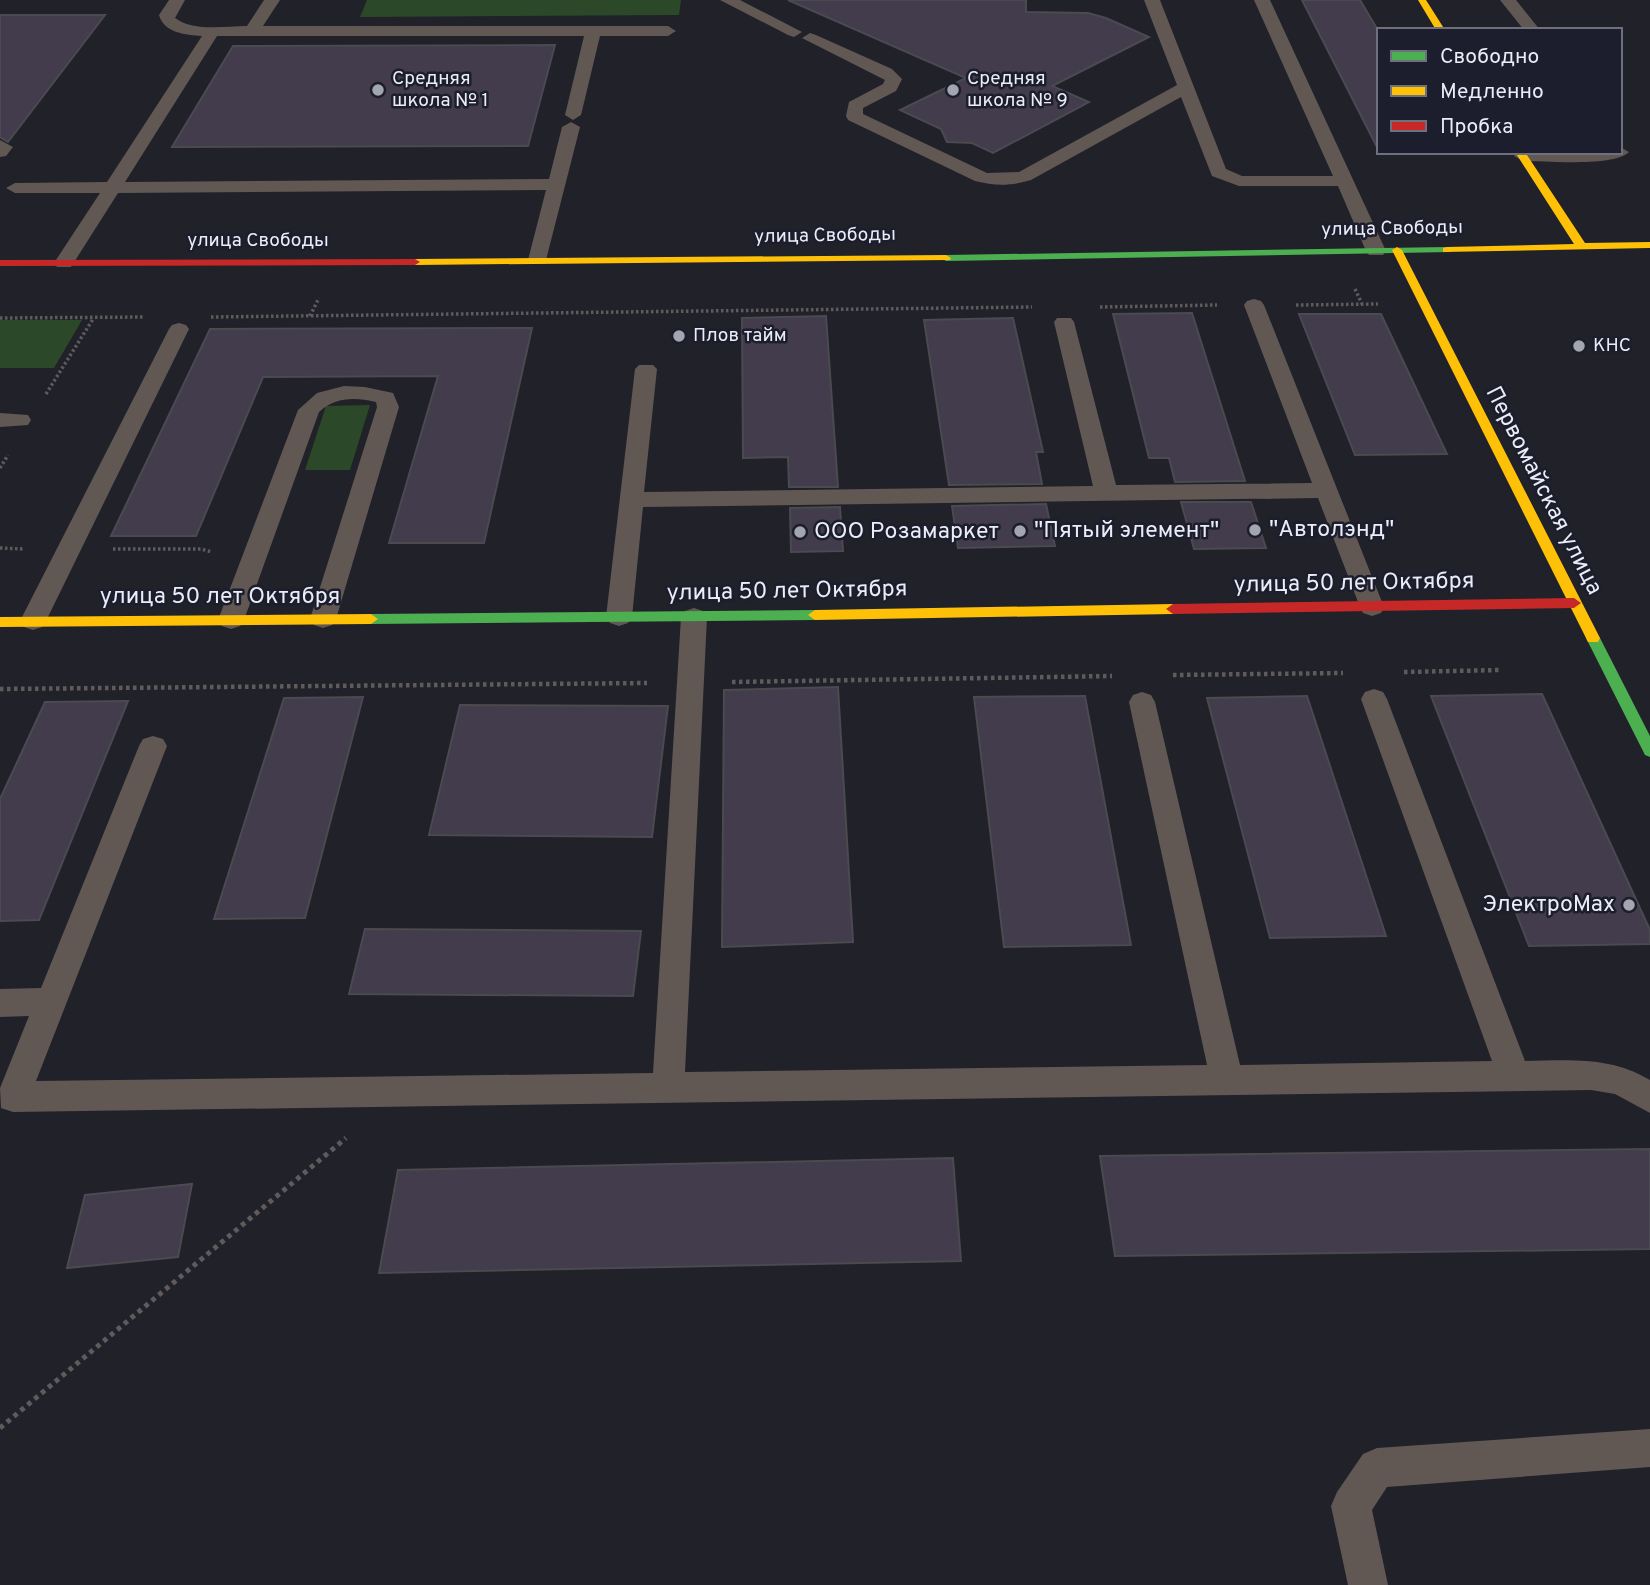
<svg xmlns="http://www.w3.org/2000/svg" width="1650" height="1585" viewBox="0 0 1650 1585" font-family="Overpass,sans-serif">
<style>
.green{fill:#2b4928}
.building{fill:#423c4c;stroke:#4a4a50;stroke-width:2}
.lines{fill:none;stroke-linecap:round;stroke-linejoin:round}
.path-far2{stroke:#5f5b5b;stroke-width:3.5;stroke-dasharray:2.5 2.5;stroke-linecap:butt}
.path-far1{stroke:#5f5b5b;stroke-width:4.5;stroke-dasharray:3.5 3.5;stroke-linecap:butt}
.path{stroke:#5f5b5b;stroke-width:5;stroke-dasharray:4.5 4.5;stroke-linecap:butt}
.lane{fill:#615854;fill-rule:evenodd}
.fast{fill:#4caf50;fill-rule:evenodd}
.slow{fill:#ffc107;fill-rule:evenodd}
.jam{fill:#c62828;fill-rule:evenodd}
.poi-dot{fill:#a3a5af;stroke:#1c1e2d;stroke-width:2.5}
.labels{text-anchor:middle;dominant-baseline:central;stroke-width:5;stroke-linejoin:round;paint-order:stroke}
.far-poi-label{font-size:19px;fill:#eaecf7;stroke:#1c1e2d;text-anchor:start}
.far-street-label{font-size:19px;fill:#eaecf7;stroke:#1c1e2d}
.street-label{font-size:23px;fill:#eaecf7;stroke:#1c1e2d}
.poi-label{font-size:23px;fill:#eaecf7;stroke:#1c1e2d;text-anchor:start}
</style>
<rect width="100%" height="100%" fill="#202129"/>
<path class="green" d="M 367,0 L 681,0 L 679,15 L 360,17 Z
M 0,320 L 82,320 L 54,368 L 0,368 Z
M 370,405 L 350,470 L 305,470 L 326,406 Z"/>
<path class="building" d="M 788,0 L 1026,0 L 1026,12 L 1088,13 L 1106,18 L 1149,37 L 1052,86 L 1089,102 L 993,153 L 972,143 L 947,142 L 941,129 L 900,110 L 966,78 Z
M 1302,0 L 1360,0 L 1379,32 L 1379,151 Z
M 0,15 L 105,15 L 8,142 L 0,137 Z
M 555,45 L 528,146 L 172,147 L 233,46 Z
M 1192,313 L 1245,481 L 1175,482 L 1169,458 L 1149,458 L 1113,314 Z
M 1299,314 L 1381,314 L 1447,454 L 1355,455 Z
M 826,316 L 838,487 L 789,487 L 788,457 L 743,458 L 742,318 Z
M 1013,318 L 1043,452 L 1036,452 L 1042,484 L 949,485 L 924,320 Z
M 532,328 L 484,543 L 389,543 L 438,376 L 263,377 L 196,536 L 111,536 L 210,329 Z
M 1181,502 L 1251,502 L 1266,548 L 1194,549 Z
M 1046,504 L 1055,546 L 958,548 L 952,506 Z
M 840,507 L 843,551 L 791,552 L 790,508 Z
M 838,687 L 853,942 L 722,947 L 724,690 Z
M 1542,694 L 1650,930 L 1650,944 L 1529,946 L 1431,696 Z
M 1085,696 L 1131,945 L 1004,947 L 974,697 Z
M 1307,696 L 1386,936 L 1270,938 L 1207,698 Z
M 363,697 L 305,918 L 214,919 L 284,698 Z
M 128,701 L 39,920 L 0,921 L 0,799 L 45,702 Z
M 460,705 L 668,706 L 652,837 L 429,835 Z
M 365,929 L 641,931 L 633,996 L 349,994 Z
M 1650,1149 L 1650,1249 L 1115,1256 L 1100,1156 Z
M 953,1158 L 961,1261 L 379,1273 L 398,1170 Z
M 192,1184 L 178,1257 L 67,1268 L 85,1195 Z"/>
<g class="lines">
<path class="path-far2" d="M 1355,289 L 1362,304
M 1296,305 L 1378,304
M 1100,307 L 1217,305
M 310,316 L 319,298
M 211,317 L 1032,307
M 0,318 L 143,317
M 46,394 L 93,319
M 0,468 L 8,455
M 0,548 L 24,549
M 113,549 L 201,549 L 212,552"/>
<path class="path-far1" d="M 1404,672 L 1501,670
M 1173,675 L 1343,673
M 732,682 L 1112,676
M 0,689 L 647,683"/>
<path class="path" d="M 0,1428 L 346,1138"/>
<path class="lane" d="M 169,0 L 185,0 L 175,18 C 194,32 224,26 247,26 L 264,0 L 280,0 L 263,26 L 668,26 L 676,31 L 668,36 L 600,36 L 581,115 L 573,120 L 565,115 L 584,36 L 217,36 L 125,182 L 549,179 L 562,127 L 571,122 L 580,127 L 545,264 L 531,264 L 528,260 L 546,190 L 118,193 L 71,267 L 57,267 L 54,263 L 100,193 L 15,193 L 6,188 L 15,183 L 107,182 L 202,36 C 186,35 164,33 159,15 Z
M 720,0 L 740,0 L 802,32 L 794,37 L 788,35 Z
M 1144,0 L 1160,0 L 1226,169 L 1242,176 L 1333,176 L 1254,0 L 1270,0 L 1386,251 L 1383,255 L 1369,255 L 1366,251 L 1338,186 L 1239,186 L 1212,176 L 1181,97 L 1031,180 C 1011,186 995,186 975,181 L 848,120 L 846,116 L 849,102 L 883,84 L 885,80 L 802,38 L 810,33 L 816,35 L 892,69 L 902,79 L 896,91 L 863,108 L 863,114 L 987,173 L 1019,172 L 1177,85 Z
M 1500,0 L 1516,0 L 1540,30 L 1524,30 Z
M 0,140 L 13,147 L 6,156 L 0,157 Z
M 1620,147 L 1629,152 C 1615,167 1545,161 1523,161 L 1514,156 L 1517,152 L 1620,152 Z
M 1254,299 L 1261,301 L 1264,305 L 1384,607 L 1381,613 L 1372,616 L 1363,613 L 1360,607 L 1318,498 L 643,507 L 632,617 L 628,623 L 619,626 L 610,623 L 606,617 L 635,369 L 639,365 L 653,365 L 657,369 L 644,492 L 1093,486 L 1054,322 L 1057,318 L 1071,318 L 1074,322 L 1116,485 L 1312,483 L 1244,305 L 1247,301 Z
M 179,323 L 186,325 L 189,329 L 46,621 L 42,627 L 33,630 L 24,627 L 20,621 L 169,329 L 172,325 Z
M 344,386 L 365,387 L 393,393 L 399,407 L 336,619 L 332,625 L 323,628 L 314,625 L 310,619 L 377,407 L 376,402 C 355,397 335,397 319,412 L 244,620 L 240,626 L 231,629 L 222,626 L 218,620 L 298,410 L 317,393 Z
M 0,413 L 28,415 L 31,420 L 28,425 L 0,427 Z
M 694,608 L 703,611 L 707,617 L 685,1072 L 1207,1065 L 1129,702 L 1133,695 L 1142,692 L 1151,695 L 1155,702 L 1240,1065 L 1492,1061 L 1361,699 L 1365,692 L 1374,689 L 1383,692 L 1387,699 L 1525,1061 C 1569,1060 1611,1056 1650,1080 L 1650,1113 L 1615,1094 L 1591,1090 L 13,1112 L 1,1108 L 0,1088 L 29,1016 L 0,1017 L 0,989 L 41,988 L 139,746 L 143,739 L 153,736 L 163,739 L 167,746 L 36,1081 L 653,1073 L 681,617 L 685,611 Z
M 1650,1429 L 1650,1467 L 1387,1487 L 1372,1510 L 1388,1585 L 1348,1585 L 1331,1506 L 1337,1492 L 1363,1454 L 1377,1448 Z"/>
<path class="fast" d="M 1447,247 L 1451,248 L 1451,252 L 946,261 L 941,258 L 946,255 Z
M 815,610 L 822,615 L 815,620 L 371,624 L 364,619 L 371,614 Z
M 1593,633 L 1600,638 L 1650,736 L 1650,757 L 1645,755 L 1586,638 Z"/>
<path class="slow" d="M 1418,0 L 1426,0 L 1445,30 L 1436,30 Z
M 1515,152 L 1525,152 L 1585,243 L 1650,242 L 1650,248 L 1443,252 L 1443,248 L 1447,247 L 1574,244 Z
M 1397,247 L 1402,250 L 1600,638 L 1598,642 L 1588,642 L 1392,250 Z
M 946,255 L 951,258 L 950,260 L 415,265 L 410,262 L 415,259 Z
M 1173,604 L 1180,609 L 1173,614 L 815,620 L 808,615 L 815,610 Z
M 371,614 L 378,619 L 371,624 L 0,627 L 0,617 Z"/>
<path class="jam" d="M 0,260 L 415,259 L 420,262 L 415,265 L 0,266 Z
M 1574,598 L 1581,603 L 1574,608 L 1173,614 L 1166,609 L 1173,604 Z"/>
</g>
<g class="poi-dot">
<circle cx="378" cy="90" r="7"/>
<circle cx="953" cy="90" r="7"/>
<circle cx="679" cy="336" r="7"/>
<circle cx="1579" cy="346" r="7"/>
<circle cx="1255" cy="530" r="7"/>
<circle cx="1020" cy="531" r="7"/>
<circle cx="800" cy="532" r="7"/>
<circle cx="1629" cy="905" r="7"/>
</g>
<g class="labels">
<g class="far-poi-label">
<text x="392" y="79">Средняя<tspan x="392" dy="22">школа № 1</tspan></text>
<text x="967" y="79">Средняя<tspan x="967" dy="22">школа № 9</tspan></text>
<text x="693" y="336">Плов тайм</text>
<text x="1593" y="346">КНС</text>
</g>
<g class="far-street-label">
<text transform="translate(1392 229) rotate(-1)">улица Свободы</text>
<text transform="translate(825 236) rotate(-1)">улица Свободы</text>
<text x="258" y="241">улица Свободы</text>
</g>
<g class="street-label">
<text transform="translate(1543 491) rotate(63)">Первомайская улица</text>
<text transform="translate(1354 584) rotate(-1)">улица 50 лет Октября</text>
<text transform="translate(787 592) rotate(-1)">улица 50 лет Октября</text>
<text x="220" y="597">улица 50 лет Октября</text>
</g>
<g class="poi-label">
<text x="1269" y="530">"Автолэнд"</text>
<text x="1034" y="531">"Пятый элемент"</text>
<text x="814" y="532">ООО Розамаркет</text>
<text x="1615" y="905" text-anchor="end">ЭлектроMax</text>
</g>
</g>
<rect x="1377" y="28" width="245" height="126" fill="#1c1e2d" stroke="#6e707e" stroke-width="2"/>
<rect x="1391" y="51" width="35" height="10" fill="#4caf50" stroke="#6e707e" stroke-width="2"/>
<text x="1440" y="63" font-size="21" fill="#eaecf7">Свободно</text>
<rect x="1391" y="86" width="35" height="10" fill="#ffc107" stroke="#6e707e" stroke-width="2"/>
<text x="1440" y="98" font-size="21" fill="#eaecf7">Медленно</text>
<rect x="1391" y="121" width="35" height="10" fill="#c62828" stroke="#6e707e" stroke-width="2"/>
<text x="1440" y="133" font-size="21" fill="#eaecf7">Пробка</text>
</svg>
